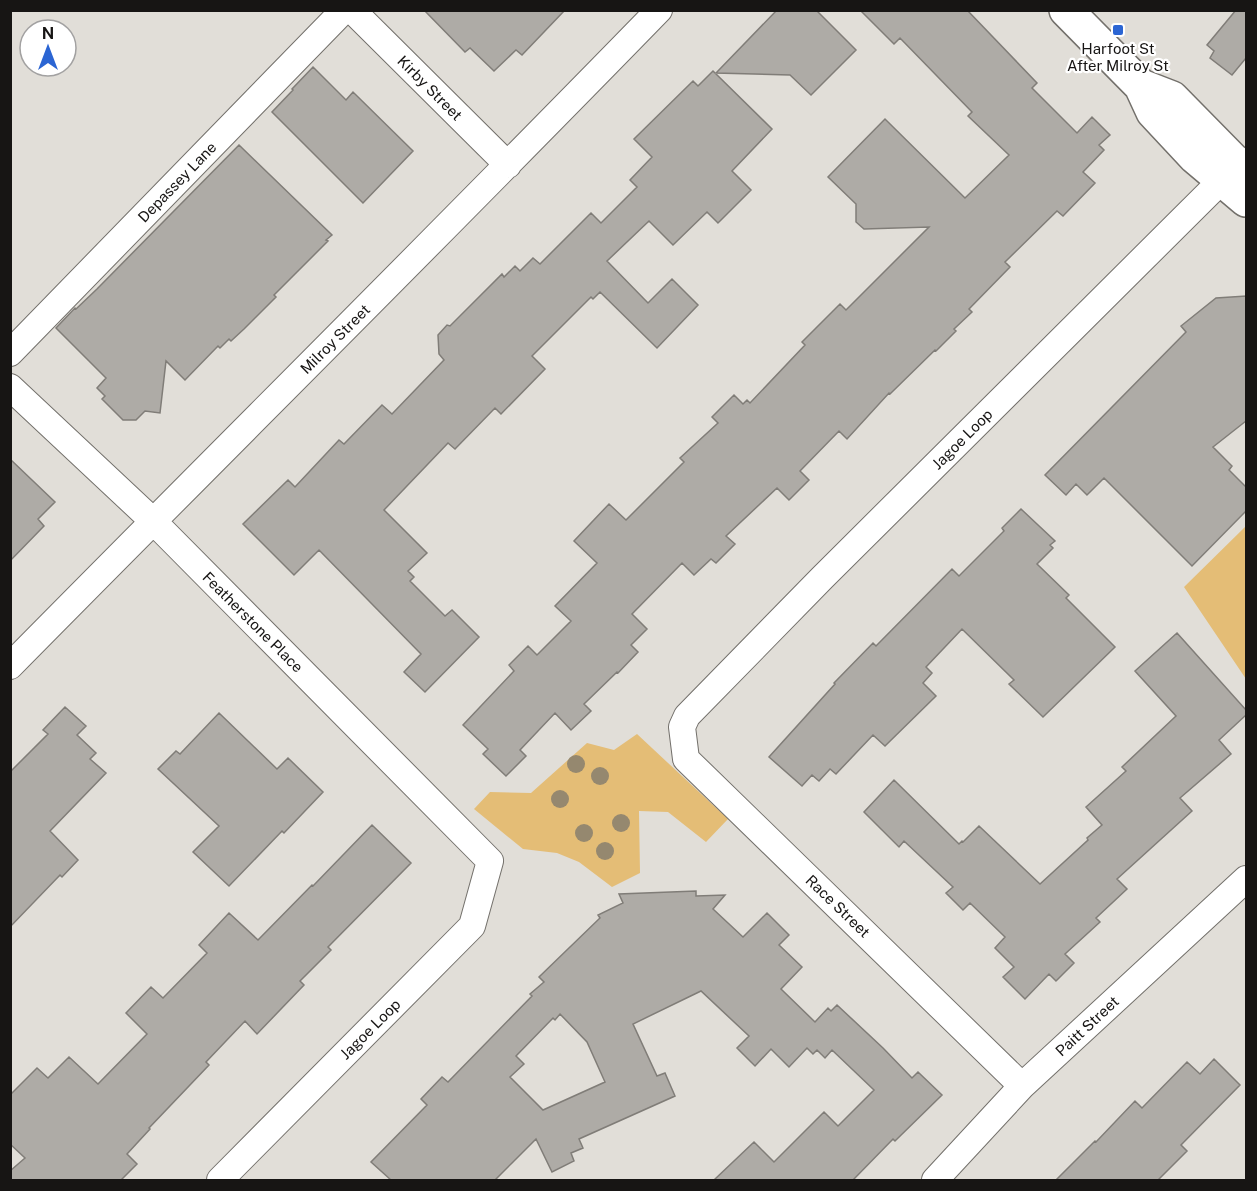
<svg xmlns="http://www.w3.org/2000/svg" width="1257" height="1191" viewBox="0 0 1257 1191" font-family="'Public Sans',sans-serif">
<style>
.green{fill:#e4bd76}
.building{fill:#aeaba6;stroke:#807d78;stroke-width:1.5;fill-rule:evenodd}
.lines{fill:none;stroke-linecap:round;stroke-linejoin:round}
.street-casing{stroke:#73706b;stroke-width:28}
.secondary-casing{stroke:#73706b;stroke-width:36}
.street{stroke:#fff;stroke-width:26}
.secondary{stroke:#fff;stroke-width:33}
.tree{fill:#95886f}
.poi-dot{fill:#2b65d3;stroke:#fff;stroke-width:2}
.labels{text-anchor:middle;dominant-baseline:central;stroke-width:4.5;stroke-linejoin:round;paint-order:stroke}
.poi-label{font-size:15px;fill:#171514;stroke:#fff}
.street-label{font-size:15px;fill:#171514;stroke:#fff}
</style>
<rect width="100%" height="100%" fill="#e1ded8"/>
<path class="green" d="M 1246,526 L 1246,679 L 1184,587 Z
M 637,734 L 728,819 L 706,842 L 668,812 L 639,811 L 640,873 L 612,887 L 579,862 L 557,853 L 523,849 L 474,809 L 490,792 L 531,793 L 587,743 L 614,750 Z"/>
<path class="building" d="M 424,10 L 565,10 L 522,55 L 516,50 L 494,71 L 470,48 L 465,52 Z
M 777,10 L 816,10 L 856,50 L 811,95 L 790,75 L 716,73 Z
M 860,10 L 967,10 L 1037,83 L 1032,88 L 1077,133 L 1092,117 L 1110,135 L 1099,145 L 1104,150 L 1083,172 L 1095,183 L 1063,216 L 1057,211 L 1005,262 L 1010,267 L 969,309 L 972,312 L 954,329 L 956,331 L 936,351 L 935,350 L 890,394 L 889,393 L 847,439 L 839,431 L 800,471 L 809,480 L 789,500 L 777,488 L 726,536 L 735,544 L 716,563 L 711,559 L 694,575 L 682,563 L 632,614 L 647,629 L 631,645 L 638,652 L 618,673 L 617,672 L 584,704 L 591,711 L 571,730 L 555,713 L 520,750 L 526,756 L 506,776 L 483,754 L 488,749 L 463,725 L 514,671 L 509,665 L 528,646 L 537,655 L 571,621 L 555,606 L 597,563 L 574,541 L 609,504 L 626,520 L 684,462 L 680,458 L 718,423 L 712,417 L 734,395 L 743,404 L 747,400 L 750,403 L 805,345 L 802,342 L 840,304 L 846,310 L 929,227 L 864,229 L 856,222 L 856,204 L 828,177 L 885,119 L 965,198 L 1009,155 L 968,116 L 972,112 L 900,38 L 894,44 Z
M 1236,10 L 1246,10 L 1246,58 L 1232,75 L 1210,58 L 1214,51 L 1207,45 Z
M 313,67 L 346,100 L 353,92 L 413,151 L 363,203 L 272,112 L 293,90 L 292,89 Z
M 713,71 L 772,129 L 732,171 L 751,190 L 718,223 L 707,212 L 673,245 L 649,221 L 607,261 L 648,303 L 672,279 L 698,305 L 657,348 L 600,292 L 593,299 L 591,297 L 532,356 L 545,369 L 501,414 L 495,408 L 455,449 L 448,443 L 384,510 L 427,553 L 408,571 L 414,577 L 410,581 L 445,616 L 452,610 L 479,637 L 425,692 L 404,672 L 421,654 L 319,550 L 294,575 L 243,524 L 288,480 L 295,487 L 339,440 L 344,444 L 382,405 L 392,414 L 444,360 L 439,354 L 438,335 L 447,325 L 450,326 L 502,274 L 504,277 L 515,266 L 520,271 L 533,258 L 540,264 L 591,213 L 601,223 L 637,187 L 630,180 L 652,157 L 634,139 L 693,81 L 698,86 Z
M 239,145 L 332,235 L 326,240 L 328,241 L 274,295 L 276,297 L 244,329 L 231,341 L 229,339 L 220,348 L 218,346 L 185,380 L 166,361 L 160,413 L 145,411 L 136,420 L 123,420 L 102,399 L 105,396 L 97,388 L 106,378 L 56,328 L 75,308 L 76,309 L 97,289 Z
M 1246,296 L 1246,421 L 1213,447 L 1232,466 L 1229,470 L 1246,487 L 1246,511 L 1192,566 L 1104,478 L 1087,495 L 1076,484 L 1066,495 L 1045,475 L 1186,332 L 1181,326 L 1216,298 Z
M 10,459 L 55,502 L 38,519 L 44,526 L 10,561 Z
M 1021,509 L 1055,541 L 1050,545 L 1053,548 L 1037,564 L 1069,595 L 1066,598 L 1115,647 L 1043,717 L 1009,684 L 1014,680 L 962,629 L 926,667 L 932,673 L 923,683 L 936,696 L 885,746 L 873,735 L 836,774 L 830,769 L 819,781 L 812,775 L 802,786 L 769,757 L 835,684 L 834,683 L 873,643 L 876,646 L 952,569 L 959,576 L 1004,531 L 1002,528 Z
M 1177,633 L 1246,710 L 1246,715 L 1219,740 L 1231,754 L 1180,798 L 1192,811 L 1117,879 L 1127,889 L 1096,918 L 1100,922 L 1065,954 L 1074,963 L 1056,981 L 1049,974 L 1025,999 L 1003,977 L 1014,967 L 995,948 L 1005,937 L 970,903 L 963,910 L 946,893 L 953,887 L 904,841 L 899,847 L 864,812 L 894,780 L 959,844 L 962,841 L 963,842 L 979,826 L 1040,884 L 1088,840 L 1087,838 L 1102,825 L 1086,807 L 1126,771 L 1122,767 L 1176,716 L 1135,671 Z
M 65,707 L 86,726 L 77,735 L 96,753 L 90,759 L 106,773 L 50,831 L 78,860 L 62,877 L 60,875 L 10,927 L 10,772 L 48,734 L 43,730 Z
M 219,713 L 277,769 L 288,758 L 323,792 L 284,833 L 282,831 L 229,886 L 193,852 L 219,826 L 158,769 L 176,751 L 180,754 Z
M 372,825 L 411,863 L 328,947 L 331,950 L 300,981 L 304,985 L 257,1034 L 245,1021 L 206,1062 L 209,1065 L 149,1128 L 150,1129 L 127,1154 L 137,1164 L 121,1180 L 10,1180 L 10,1171 L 25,1158 L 10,1144 L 10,1095 L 37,1068 L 48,1078 L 69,1057 L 98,1084 L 147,1034 L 126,1013 L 151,987 L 163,998 L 207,953 L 199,945 L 229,913 L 258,940 L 312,885 L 313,886 Z
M 696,891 L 696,896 L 725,895 L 713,909 L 743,937 L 767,913 L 789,935 L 779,945 L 802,967 L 781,989 L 815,1022 L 828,1008 L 831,1011 L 837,1005 L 883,1048 L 912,1078 L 918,1072 L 942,1095 L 895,1141 L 893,1139 L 853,1180 L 714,1180 L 754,1142 L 774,1162 L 824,1112 L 838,1126 L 874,1090 L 832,1050 L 825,1058 L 817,1050 L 813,1054 L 807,1048 L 789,1067 L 771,1049 L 755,1066 L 737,1048 L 749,1036 L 701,991 L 633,1024 L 657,1076 L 665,1073 L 675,1096 L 579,1139 L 583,1148 L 571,1153 L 574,1161 L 552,1172 L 536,1139 L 495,1180 L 391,1180 L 371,1162 L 427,1105 L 421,1099 L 442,1077 L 448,1082 L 532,996 L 530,994 L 544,982 L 539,977 L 600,918 L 598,915 L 623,903 L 619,894 ZM 560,1014 L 587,1042 L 605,1082 L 543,1110 L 510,1077 L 524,1064 L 516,1056 L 553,1018 L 555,1020 Z
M 1214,1059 L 1240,1085 L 1181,1145 L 1187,1151 L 1158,1180 L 1056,1180 L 1095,1141 L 1096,1142 L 1135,1101 L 1142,1108 L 1187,1062 L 1200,1074 Z"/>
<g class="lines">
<defs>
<path id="street" d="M 352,10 L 508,165
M 10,353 L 344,10
M 10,387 L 153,521 L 490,861 L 472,926 L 220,1180
M 10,666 C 226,447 444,231 659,10
M 1022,1086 L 686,759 L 682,727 L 687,716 L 822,578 L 1222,180 L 1230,165
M 935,1180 L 1022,1086 L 1246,879"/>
<path id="secondary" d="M 1066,10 L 1141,86 L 1153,112 L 1195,157 L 1246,200
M 1141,86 L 1172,98 L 1233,160 L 1246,169"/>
</defs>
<use href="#street" class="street-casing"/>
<use href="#secondary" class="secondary-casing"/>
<use href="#street" class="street"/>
<use href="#secondary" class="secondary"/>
</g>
<g class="tree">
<circle cx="576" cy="764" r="9"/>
<circle cx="600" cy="776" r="9"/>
<circle cx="560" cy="799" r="9"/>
<circle cx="621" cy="823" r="9"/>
<circle cx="584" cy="833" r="9"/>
<circle cx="605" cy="851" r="9"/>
</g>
<rect class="poi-dot" x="1112" y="24" width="12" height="12" rx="3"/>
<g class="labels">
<g class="poi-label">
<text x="1118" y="48">Harfoot St<tspan x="1118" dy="17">After Milroy St</tspan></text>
</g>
<g class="street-label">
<text transform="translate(430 88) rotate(45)">Kirby Street</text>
<text transform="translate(177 182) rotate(-46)">Depassey Lane</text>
<text transform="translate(335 339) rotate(-45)">Milroy Street</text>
<text transform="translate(962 439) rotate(-45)">Jagoe Loop</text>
<text transform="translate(253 622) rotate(45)">Featherstone Place</text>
<text transform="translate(838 906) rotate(44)">Race Street</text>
<text transform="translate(1087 1026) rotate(-43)">Paitt Street</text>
<text transform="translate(370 1029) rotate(-45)">Jagoe Loop</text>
</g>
</g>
<rect width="1257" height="1191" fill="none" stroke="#171514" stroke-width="24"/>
<g transform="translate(48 48)"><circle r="28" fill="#ffffff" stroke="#a2a1a1" stroke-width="1.5"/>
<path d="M0-4.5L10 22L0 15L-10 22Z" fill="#2b65d3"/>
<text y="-9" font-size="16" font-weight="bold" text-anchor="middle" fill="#171514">N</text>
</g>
</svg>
